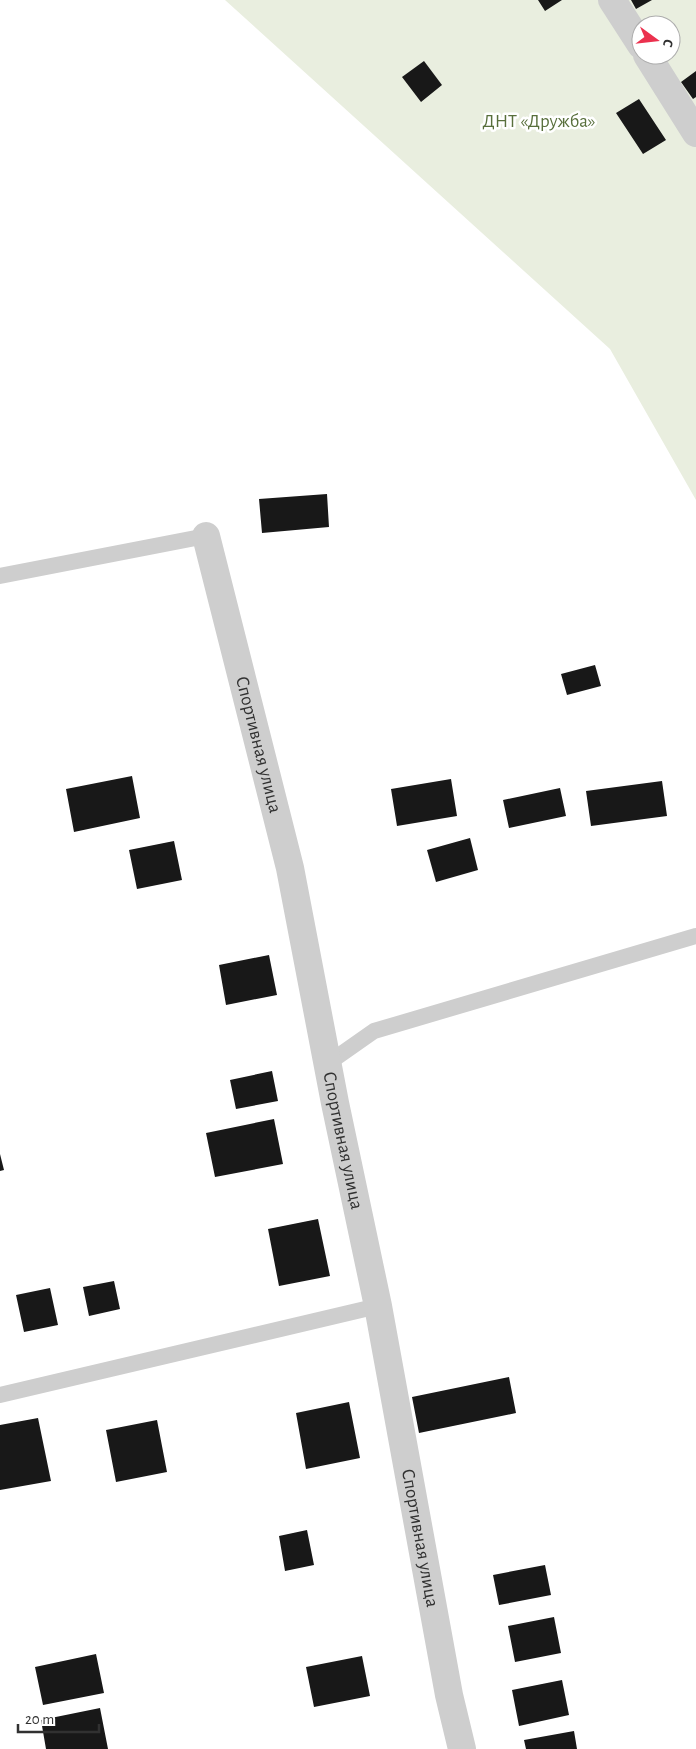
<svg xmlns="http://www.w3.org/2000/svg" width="696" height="1749" viewBox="0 0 696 1749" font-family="'Alegreya Sans',sans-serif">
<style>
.green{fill:#e9eedf;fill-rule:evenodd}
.building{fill:#181818}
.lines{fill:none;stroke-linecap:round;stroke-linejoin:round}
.lane{stroke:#cecece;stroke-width:16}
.street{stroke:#cecece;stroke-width:28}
.labels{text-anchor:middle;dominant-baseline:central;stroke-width:5;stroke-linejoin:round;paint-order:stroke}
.park-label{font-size:19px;fill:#586f3c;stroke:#fff}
.street-label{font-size:19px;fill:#313131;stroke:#fff}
</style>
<rect width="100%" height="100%" fill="#fff"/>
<path class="green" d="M 225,0 L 696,0 L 696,500 L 610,349 ZM 641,25 L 671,25 L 671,55 L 641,55 Z"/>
<path class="building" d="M 538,0 L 562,0 L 545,11 Z
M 631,0 L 652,0 L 636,9 Z
M 424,61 L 442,85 L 421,102 L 402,77 Z
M 696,71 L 696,97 L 693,99 L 681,82 Z
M 639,99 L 666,140 L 643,154 L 616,113 Z
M 327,494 L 329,527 L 262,533 L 259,499 Z
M 595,665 L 601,686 L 567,695 L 561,674 Z
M 132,776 L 140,818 L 74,832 L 66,789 Z
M 451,779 L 457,816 L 397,826 L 391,789 Z
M 662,781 L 667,816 L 591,826 L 586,791 Z
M 560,788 L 566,816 L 509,828 L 503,800 Z
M 470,838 L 478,870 L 436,882 L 427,850 Z
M 174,841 L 182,880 L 137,889 L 129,850 Z
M 269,955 L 277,995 L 226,1005 L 219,965 Z
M 272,1071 L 278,1101 L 236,1109 L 230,1080 Z
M 274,1119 L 283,1164 L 215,1177 L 206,1133 Z
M 0,1154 L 4,1170 L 0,1171 Z
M 318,1219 L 330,1276 L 279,1286 L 268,1229 Z
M 114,1281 L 120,1309 L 89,1316 L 83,1287 Z
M 50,1288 L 58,1325 L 24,1332 L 16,1295 Z
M 509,1377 L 516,1413 L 419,1433 L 412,1397 Z
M 349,1402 L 360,1458 L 306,1469 L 296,1413 Z
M 38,1418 L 51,1481 L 0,1490 L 0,1425 Z
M 157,1420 L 167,1472 L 116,1482 L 106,1430 Z
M 307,1530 L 314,1565 L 285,1571 L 279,1536 Z
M 545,1565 L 551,1595 L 499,1605 L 493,1575 Z
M 554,1617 L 561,1653 L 515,1662 L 508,1626 Z
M 96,1654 L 104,1693 L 43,1705 L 35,1667 Z
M 362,1656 L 370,1696 L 314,1707 L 306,1667 Z
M 562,1680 L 569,1715 L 519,1726 L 512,1690 Z
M 100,1708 L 108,1749 L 46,1749 L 41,1720 Z
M 574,1731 L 577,1749 L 526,1749 L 524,1740 Z"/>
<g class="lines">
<path class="lane" d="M 0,576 L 206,536
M 327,1064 L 374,1031 L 696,936
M 0,1395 L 378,1306"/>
<g class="street">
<path d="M 612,0 L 641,45"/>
<path d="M 647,55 L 696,133"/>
<path id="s1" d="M 206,536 L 290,868 L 335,1103 L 378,1306 L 449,1695 L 462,1749"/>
</g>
</g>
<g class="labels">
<g class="park-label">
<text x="539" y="121">ДНТ «Дружба»</text>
</g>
<g class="street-label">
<text stroke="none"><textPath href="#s1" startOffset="215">Спортивная улица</textPath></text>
<text stroke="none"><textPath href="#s1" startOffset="620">Спортивная улица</textPath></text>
<text stroke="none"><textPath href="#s1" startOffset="1025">Спортивная улица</textPath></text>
</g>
</g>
<g transform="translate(656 40) rotate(105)"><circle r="24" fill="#ffffff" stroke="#adadad"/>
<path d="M0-4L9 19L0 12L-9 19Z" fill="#eb314e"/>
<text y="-8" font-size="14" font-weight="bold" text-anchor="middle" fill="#313131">С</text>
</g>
<path d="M18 1724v8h81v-8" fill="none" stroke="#313131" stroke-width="2.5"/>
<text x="25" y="1724" font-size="15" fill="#313131" stroke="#ffffff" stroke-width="4" paint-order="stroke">20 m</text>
</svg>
